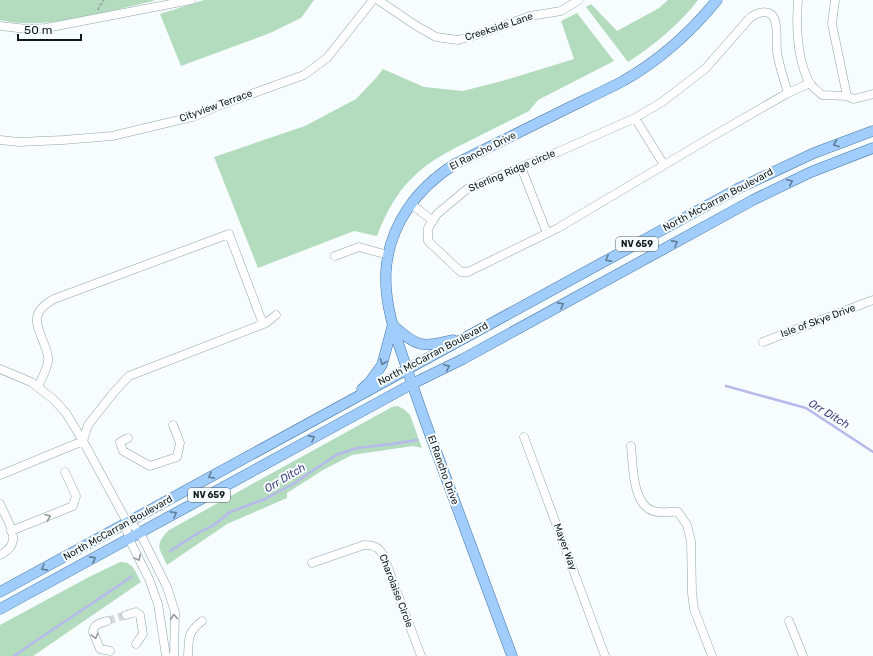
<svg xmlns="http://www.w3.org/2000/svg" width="873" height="656" viewBox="0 0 873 656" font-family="Rubik,sans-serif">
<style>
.green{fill:#b2dcbd}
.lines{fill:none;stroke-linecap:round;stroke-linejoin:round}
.stream{stroke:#b7b9ec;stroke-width:2.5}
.minor-tunnel{stroke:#d4dadc;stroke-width:8;stroke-dasharray:8 4;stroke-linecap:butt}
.minor-casing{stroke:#8ca5ad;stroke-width:9}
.major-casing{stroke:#4478ab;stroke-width:11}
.path{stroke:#929a9c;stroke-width:1.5;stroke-dasharray:3 2;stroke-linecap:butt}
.minor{stroke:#fff;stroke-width:8}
.major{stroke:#a0cdfb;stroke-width:10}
.oneway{stroke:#5f7c97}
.oneway2{stroke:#939899}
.labels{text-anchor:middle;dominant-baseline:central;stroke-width:4;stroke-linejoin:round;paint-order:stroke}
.shield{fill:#f7fcfe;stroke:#555d60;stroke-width:1}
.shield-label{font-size:9px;font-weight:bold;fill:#0f191c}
.street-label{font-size:10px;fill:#0f191c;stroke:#f7fcfe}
.water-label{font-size:11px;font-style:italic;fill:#433f7e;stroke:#f7fcfe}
</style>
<rect width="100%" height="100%" fill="#f7fcfe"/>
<path class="green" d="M 0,0 L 153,0 L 154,1 C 106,11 48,31 0,20 Z
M 204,0 L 314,0 L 301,18 L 270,33 L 181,66 L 160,14 Z
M 668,0 L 698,0 C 679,25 654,45 628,62 L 586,7 L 591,4 L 617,31 L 659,8 Z
M 577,13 L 614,61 L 538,100 L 529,111 C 511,120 493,129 475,138 C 453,149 430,160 413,177 C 396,193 385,215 377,236 L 354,231 L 258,268 L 214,157 L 305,126 L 356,99 L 376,78 L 383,69 L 424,87 L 463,91 L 502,81 L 574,59 L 561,21 Z
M 398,406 L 405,410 L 410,415 L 422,448 L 413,446 L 352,455 L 323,470 L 287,493 L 287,498 L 227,524 L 167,565 C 159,548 154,545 169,530 L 392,407 Z
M 120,562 C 133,561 136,573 141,582 L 33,656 L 0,656 L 0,625 L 89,577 Z"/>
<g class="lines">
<path class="stream" d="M 726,386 L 806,408 L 873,452
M 170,551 L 198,533 L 214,525 L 230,512 L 265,499 L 293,484 L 336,455 L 357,448 L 392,444 L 417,440
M 14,656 C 52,629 92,604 131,577"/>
<path class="minor-tunnel" d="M 107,621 L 126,615"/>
<defs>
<path id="minor" d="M 378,0 L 415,25 L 436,37 L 458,40 L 483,33 L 530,16 L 561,11 L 579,0
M 798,0 C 796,26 797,58 809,82 C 812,87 818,91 822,95 L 847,96
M 835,0 L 832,24 L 847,96 L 854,99 L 873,94
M 0,26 L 27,29 L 46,28 L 191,0
M 788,93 C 784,80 779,65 777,52 C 776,42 778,30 775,21 C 772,7 755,12 748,20 L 705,69 L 662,102 L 635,118 L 558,152 L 467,189 L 437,214 L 428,228 L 428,241 L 461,272 L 468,272 L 558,228 L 713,136 L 786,94 L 810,83
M 635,118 L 664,165
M 0,140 L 19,142 L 63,140 L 112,136 L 196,116 L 218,106 L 304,75 L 327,58 L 373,0
M 521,167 L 547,233
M 411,204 L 433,221
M 335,256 L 359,247 L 388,255
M 763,342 L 873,300
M 0,369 L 31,382 L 53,399 L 66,413 L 83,441 L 127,522
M 38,387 C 41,379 47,370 48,361 C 49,357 47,353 46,349 C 38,326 27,314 54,299 L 229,234 L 263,324
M 524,437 L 605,656
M 128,438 L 120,442 L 123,451 L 150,466 L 177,457 L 180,443 L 173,425
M 83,441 L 88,425 L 114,392 L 129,376 L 266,323 L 276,315
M 631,446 C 633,464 632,504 653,511 C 662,514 670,511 678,512 L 687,525 L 691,541 L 692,593 L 694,609 L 712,656
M 0,475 L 83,441
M 0,504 C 8,523 25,543 0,555
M 127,522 L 132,524 L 140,533 L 167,587 L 175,612 L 174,656
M 127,522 L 126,527 L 129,539 L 149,579 L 158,604 L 166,656
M 11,531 L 73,506 L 76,496 L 65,472
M 312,563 L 364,545 C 375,545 380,548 384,557 L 421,656
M 126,615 L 136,612 L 140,615 L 143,634 L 136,644
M 107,621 C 101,623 93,624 93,632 L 100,649 L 110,651
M 789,621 L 803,656
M 188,656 C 189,638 187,633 202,621"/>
<path id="major" d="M 394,326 C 418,348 422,347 453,340
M 362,389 L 369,383 L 382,365 L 393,324
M 0,592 L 737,189 L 814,153 L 873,131
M 0,609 L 412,384 L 463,359 L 753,200 L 811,172 L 873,148
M 512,656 C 485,584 459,512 432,440 C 423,416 415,392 407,369 C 396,337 384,305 386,271 C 389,225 417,188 455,164 C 489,147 524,130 558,113 C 580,102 602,92 623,81 C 660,60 691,32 717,0"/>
</defs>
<use href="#minor" class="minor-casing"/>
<use href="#major" class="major-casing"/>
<path class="path" d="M 98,10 L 99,7 L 104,0"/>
<use href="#minor" class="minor"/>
<use href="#major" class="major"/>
</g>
<defs><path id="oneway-chevron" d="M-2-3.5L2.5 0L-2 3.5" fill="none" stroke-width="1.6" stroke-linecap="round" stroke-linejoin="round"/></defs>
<g class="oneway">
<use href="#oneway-chevron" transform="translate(836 144) rotate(159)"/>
<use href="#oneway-chevron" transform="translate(790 182) rotate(-25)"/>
<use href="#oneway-chevron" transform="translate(675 243) rotate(-29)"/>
<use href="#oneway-chevron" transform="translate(608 259) rotate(151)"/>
<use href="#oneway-chevron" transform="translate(561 305) rotate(-29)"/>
<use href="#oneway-chevron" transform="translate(383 362) rotate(112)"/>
<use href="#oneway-chevron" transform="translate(447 367) rotate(-25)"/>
<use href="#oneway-chevron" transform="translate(312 438) rotate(-29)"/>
<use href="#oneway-chevron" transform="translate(211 476) rotate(151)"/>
<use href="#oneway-chevron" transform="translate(174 514) rotate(-29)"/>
<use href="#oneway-chevron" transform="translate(93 559) rotate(-29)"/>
<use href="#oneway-chevron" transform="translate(44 568) rotate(151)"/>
</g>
<g class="oneway2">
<use href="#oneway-chevron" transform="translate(48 517) rotate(-21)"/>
<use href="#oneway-chevron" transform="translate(138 558) rotate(62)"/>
<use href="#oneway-chevron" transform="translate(174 617) rotate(-94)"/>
<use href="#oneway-chevron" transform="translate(95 636) rotate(76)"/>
</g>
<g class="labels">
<g class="shield">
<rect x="616" y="237" width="42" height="14" rx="3"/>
<rect x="188" y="488" width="42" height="14" rx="3"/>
</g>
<g class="shield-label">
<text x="637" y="244">NV 659</text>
<text x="209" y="495">NV 659</text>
</g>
<g class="street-label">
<text transform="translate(499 27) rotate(-18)">Creekside Lane</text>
<text transform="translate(216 106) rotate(-20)">Cityview Terrace</text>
<text transform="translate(483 151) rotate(-27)">El Rancho Drive</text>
<text transform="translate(512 171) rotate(-23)">Sterling Ridge circle</text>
<text transform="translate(718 200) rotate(-28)">North McCarran Boulevard</text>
<text transform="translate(818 321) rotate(-20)">Isle of Skye Drive</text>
<text transform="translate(433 354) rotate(-28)">North McCarran Boulevard</text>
<text transform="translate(443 470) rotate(70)">El Rancho Drive</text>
<text transform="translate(118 528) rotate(-29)">North McCarran Boulevard</text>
<text transform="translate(565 547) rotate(70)">Mayer Way</text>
<text transform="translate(396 591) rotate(69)">Charolaise Circle</text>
</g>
<g class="water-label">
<text transform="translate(829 414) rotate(31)">Orr Ditch</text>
<text transform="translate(285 478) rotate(-31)">Orr Ditch</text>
</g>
</g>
<path d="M18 34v6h63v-6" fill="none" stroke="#0f191c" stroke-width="2"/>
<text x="24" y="34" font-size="12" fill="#0f191c" stroke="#f7fcfe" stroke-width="3" paint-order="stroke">50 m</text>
</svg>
